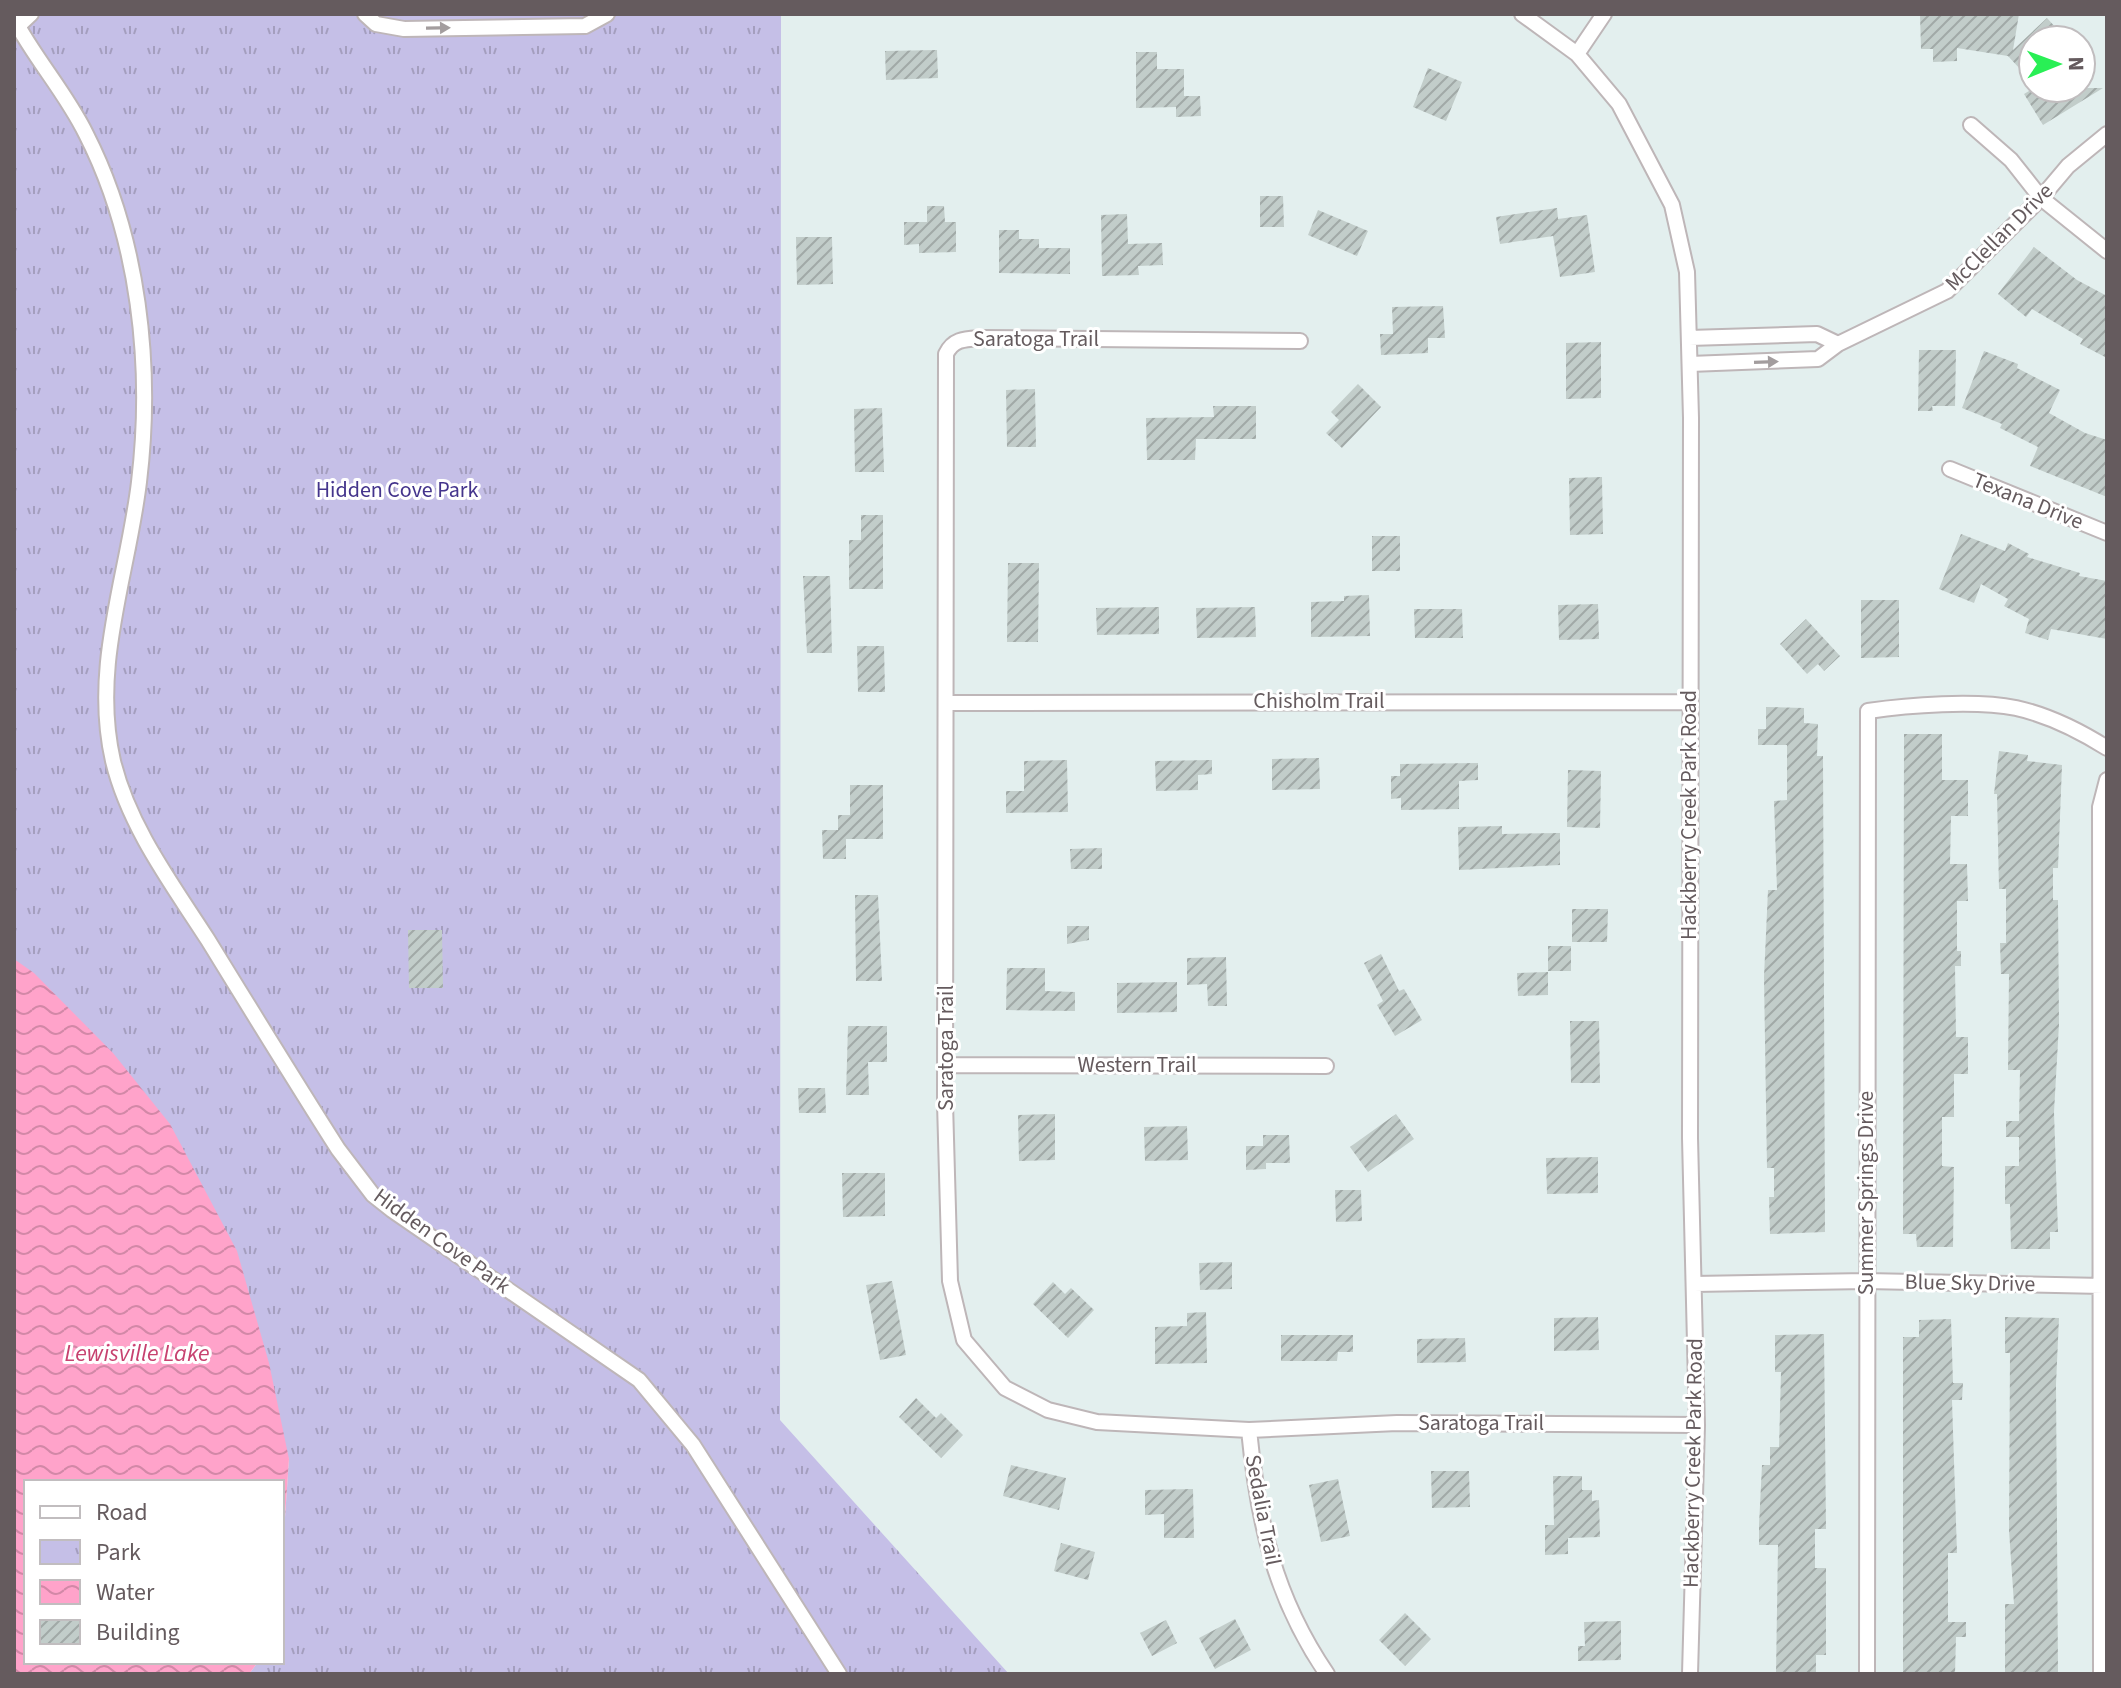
<svg xmlns="http://www.w3.org/2000/svg" width="2121" height="1688" viewBox="0 0 2121 1688" font-family="'Source Sans 3',sans-serif">
<style>
.park{fill:url(#park-tufts)}
.water{fill:url(#water-waves)}
.building{fill:url(#building-hatch)}
.lines{fill:none;stroke-linecap:round;stroke-linejoin:round}
.street-casing{stroke:#beb6b8;stroke-width:18}
.street{stroke:#fff;stroke-width:14}
.oneway{fill:#a39d9e}
.labels{text-anchor:middle;dominant-baseline:central;stroke-width:6;stroke-linejoin:round;paint-order:stroke}
.street-label{font-size:22px;fill:#655b5e;stroke:#fff}
.park-label{font-size:22px;fill:#44348c;stroke:#fff}
.water-label{font-size:24px;font-style:italic;fill:#c7416f;stroke:#fff}
</style>
<defs>
<pattern id="park-tufts" width="24" height="20" patternUnits="userSpaceOnUse" patternTransform="scale(2)"><rect width="24" height="20" fill="#c5bfe7"/><path d="M3 7l-1-3M5 7V3M7 7l1-3M15 17l-1-3M17 17v-4M19 17l1-3" fill="none" stroke="#a49ebe"/></pattern>
<pattern id="water-waves" width="16" height="10" patternUnits="userSpaceOnUse" patternTransform="scale(2)"><rect width="16" height="10" fill="#ffa3ca"/><path d="M0 5q4-4 8 0t8 0" fill="none" stroke="#d288a7"/></pattern>
<pattern id="building-hatch" width="6" height="6" patternUnits="userSpaceOnUse" patternTransform="scale(2)"><rect width="6" height="6" fill="#c2cdca"/><path d="M-1 1l2-2M0 6l6-6M5 7l2-2" fill="none" stroke="#a1a9a7"/></pattern>
</defs>
<rect width="100%" height="100%" fill="#e3efee"/>
<path class="park" d="M 14,14 L 781,14 L 780,1420 L 1009,1674 L 249,1674 L 258,1662 L 282,1662 L 282,1561 L 289,1459 L 14,966 Z"/>
<path class="water" d="M 14,959 L 34,973 L 113,1053 L 170,1124 L 237,1251 L 269,1363 L 289,1459 L 282,1561 L 282,1482 L 26,1482 L 26,1662 L 258,1662 L 249,1674 L 14,1674 Z"/>
<path class="building" d="M 1920,14 L 2019,14 L 2013,50 L 2047,18 L 2067,40 L 2033,40 L 2033,83 L 2008,56 L 1957,48 L 1957,61 L 1933,62 L 1933,49 L 1921,49 Z
M 937,50 L 938,78 L 886,80 L 885,51 Z
M 1136,52 L 1157,52 L 1157,69 L 1184,69 L 1184,96 L 1200,96 L 1201,116 L 1176,117 L 1176,107 L 1136,108 Z
M 1428,68 L 1462,82 L 1446,121 L 1413,107 Z
M 2034,88 L 2103,88 L 2043,125 L 2024,94 Z
M 1260,196 L 1283,196 L 1284,227 L 1260,227 Z
M 927,206 L 944,206 L 945,222 L 956,222 L 956,252 L 919,253 L 919,244 L 904,245 L 904,222 L 927,222 Z
M 1557,208 L 1558,219 L 1587,215 L 1595,272 L 1560,277 L 1553,236 L 1500,244 L 1496,217 Z
M 1318,210 L 1368,231 L 1357,256 L 1308,235 Z
M 1127,214 L 1128,244 L 1162,243 L 1163,265 L 1138,266 L 1139,275 L 1102,276 L 1101,215 Z
M 999,230 L 1019,230 L 1019,239 L 1039,239 L 1039,248 L 1070,248 L 1070,274 L 999,273 Z
M 796,237 L 832,237 L 833,284 L 797,285 Z
M 2034,247 L 2077,280 L 2107,296 L 2107,358 L 2080,344 L 2083,339 L 2032,309 L 2026,317 L 1998,294 Z
M 1443,306 L 1445,338 L 1428,338 L 1428,353 L 1381,355 L 1380,334 L 1393,334 L 1392,307 Z
M 1601,342 L 1601,398 L 1566,399 L 1566,343 Z
M 1919,350 L 1956,350 L 1955,406 L 1932,406 L 1933,411 L 1918,411 Z
M 1984,351 L 2018,364 L 2017,368 L 2060,390 L 2049,413 L 2085,433 L 2107,440 L 2107,497 L 2030,466 L 2038,447 L 2000,428 L 2002,424 L 1962,408 Z
M 1358,384 L 1381,407 L 1342,448 L 1326,433 L 1339,420 L 1331,412 Z
M 1035,389 L 1036,447 L 1007,447 L 1006,390 Z
M 1213,406 L 1256,406 L 1256,439 L 1196,439 L 1195,460 L 1147,460 L 1146,418 L 1214,417 Z
M 882,408 L 884,472 L 855,472 L 854,409 Z
M 1602,477 L 1603,534 L 1570,535 L 1569,478 Z
M 861,515 L 883,515 L 883,589 L 849,589 L 849,540 L 861,540 Z
M 1961,534 L 2005,551 L 2008,543 L 2029,554 L 2027,557 L 2080,573 L 2079,576 L 2107,581 L 2107,639 L 2051,629 L 2048,640 L 2025,633 L 2029,619 L 2004,606 L 2008,599 L 1981,584 L 1974,603 L 1939,589 Z
M 1372,536 L 1400,536 L 1400,571 L 1372,571 Z
M 1008,563 L 1039,563 L 1038,642 L 1007,642 Z
M 803,576 L 830,576 L 832,653 L 807,653 Z
M 1369,595 L 1370,636 L 1311,637 L 1311,602 L 1344,601 L 1344,596 Z
M 1861,600 L 1899,600 L 1899,657 L 1861,658 Z
M 1598,604 L 1599,639 L 1559,640 L 1558,605 Z
M 1159,607 L 1159,634 L 1097,635 L 1096,608 Z
M 1255,607 L 1256,637 L 1197,638 L 1196,608 Z
M 1414,609 L 1462,609 L 1463,638 L 1415,638 Z
M 1806,619 L 1840,656 L 1824,671 L 1818,664 L 1807,674 L 1780,644 Z
M 857,646 L 884,646 L 885,692 L 858,692 Z
M 1766,707 L 1804,708 L 1804,723 L 1818,724 L 1817,756 L 1823,756 L 1825,1232 L 1770,1234 L 1769,1197 L 1774,1197 L 1774,1168 L 1767,1168 L 1764,977 L 1768,890 L 1777,890 L 1774,801 L 1787,800 L 1787,745 L 1758,745 L 1758,729 L 1766,729 Z
M 1904,734 L 1942,734 L 1942,780 L 1968,780 L 1968,816 L 1951,816 L 1950,864 L 1967,864 L 1968,901 L 1957,901 L 1957,951 L 1961,951 L 1961,966 L 1955,966 L 1956,1037 L 1968,1037 L 1968,1074 L 1954,1074 L 1954,1117 L 1942,1117 L 1942,1166 L 1954,1167 L 1953,1247 L 1917,1247 L 1916,1234 L 1903,1234 Z
M 1999,751 L 2028,755 L 2027,761 L 2062,765 L 2058,868 L 2053,868 L 2053,900 L 2058,900 L 2059,1024 L 2054,1112 L 2058,1232 L 2050,1232 L 2050,1249 L 2011,1249 L 2010,1204 L 2005,1204 L 2005,1166 L 2019,1166 L 2019,1137 L 2006,1137 L 2006,1121 L 2019,1121 L 2020,1070 L 2008,1070 L 2009,974 L 2001,974 L 2000,943 L 2006,943 L 2006,889 L 1999,889 L 1997,794 L 1994,794 Z
M 1319,758 L 1320,789 L 1272,790 L 1272,759 Z
M 1067,760 L 1068,812 L 1006,813 L 1006,791 L 1024,791 L 1024,761 Z
M 1212,760 L 1212,774 L 1198,775 L 1198,790 L 1156,791 L 1155,761 Z
M 1478,763 L 1478,780 L 1459,781 L 1459,809 L 1401,810 L 1401,798 L 1391,799 L 1391,776 L 1400,776 L 1400,764 Z
M 1568,770 L 1601,771 L 1600,828 L 1567,827 Z
M 850,785 L 883,785 L 883,839 L 846,839 L 846,859 L 823,859 L 822,830 L 838,830 L 838,815 L 850,815 Z
M 1502,826 L 1502,834 L 1560,833 L 1560,865 L 1459,870 L 1458,827 Z
M 1102,848 L 1102,869 L 1071,869 L 1070,849 Z
M 855,895 L 878,895 L 882,981 L 856,981 Z
M 1572,909 L 1608,909 L 1607,942 L 1572,942 Z
M 1067,926 L 1089,926 L 1089,940 L 1067,944 Z
M 408,930 L 442,930 L 443,988 L 409,988 Z
M 1548,946 L 1571,946 L 1571,971 L 1548,971 Z
M 1381,954 L 1399,991 L 1404,989 L 1422,1020 L 1395,1036 L 1377,1005 L 1383,1001 L 1364,963 Z
M 1226,957 L 1227,1006 L 1208,1006 L 1207,984 L 1187,985 L 1187,958 Z
M 1007,968 L 1045,968 L 1045,991 L 1075,992 L 1075,1011 L 1006,1010 Z
M 1548,972 L 1548,995 L 1518,996 L 1517,973 Z
M 1177,982 L 1177,1012 L 1117,1013 L 1117,983 Z
M 1570,1021 L 1599,1021 L 1600,1083 L 1571,1083 Z
M 848,1026 L 887,1026 L 887,1062 L 868,1062 L 869,1095 L 846,1095 Z
M 798,1088 L 825,1088 L 826,1113 L 799,1113 Z
M 1055,1114 L 1055,1160 L 1019,1161 L 1018,1115 Z
M 1396,1114 L 1414,1139 L 1368,1172 L 1350,1147 Z
M 1187,1126 L 1188,1160 L 1145,1161 L 1144,1127 Z
M 1263,1135 L 1289,1135 L 1290,1163 L 1266,1163 L 1266,1169 L 1246,1170 L 1246,1146 L 1263,1146 Z
M 1598,1157 L 1598,1193 L 1547,1194 L 1546,1158 Z
M 842,1173 L 885,1173 L 885,1216 L 843,1217 Z
M 1335,1190 L 1361,1190 L 1362,1221 L 1336,1222 Z
M 1232,1262 L 1232,1289 L 1200,1290 L 1199,1263 Z
M 892,1281 L 906,1355 L 880,1360 L 866,1285 Z
M 1053,1282 L 1065,1294 L 1071,1288 L 1094,1310 L 1068,1338 L 1033,1304 Z
M 1206,1312 L 1207,1363 L 1155,1364 L 1155,1327 L 1187,1326 L 1187,1313 Z
M 1598,1317 L 1599,1350 L 1554,1351 L 1554,1318 Z
M 2005,1317 L 2059,1318 L 2056,1384 L 2058,1674 L 2005,1674 L 2005,1604 L 2014,1604 L 2009,1530 L 2010,1353 L 2005,1353 Z
M 1951,1319 L 1953,1383 L 1963,1383 L 1962,1400 L 1952,1400 L 1957,1553 L 1948,1553 L 1948,1622 L 1966,1622 L 1966,1637 L 1956,1637 L 1955,1674 L 1903,1674 L 1903,1337 L 1919,1337 L 1919,1320 Z
M 1824,1334 L 1826,1529 L 1815,1529 L 1815,1568 L 1826,1568 L 1826,1655 L 1816,1655 L 1816,1674 L 1776,1674 L 1778,1545 L 1759,1545 L 1759,1525 L 1762,1465 L 1770,1465 L 1770,1447 L 1779,1447 L 1781,1372 L 1775,1372 L 1775,1335 Z
M 1281,1335 L 1353,1335 L 1353,1352 L 1338,1352 L 1337,1361 L 1281,1361 Z
M 1465,1338 L 1466,1362 L 1417,1363 L 1417,1339 Z
M 916,1398 L 936,1418 L 941,1413 L 963,1435 L 941,1458 L 899,1417 Z
M 1011,1465 L 1066,1478 L 1059,1510 L 1003,1496 Z
M 1431,1471 L 1469,1471 L 1470,1507 L 1432,1508 Z
M 1553,1476 L 1582,1476 L 1582,1490 L 1592,1490 L 1592,1501 L 1599,1500 L 1600,1537 L 1568,1538 L 1568,1554 L 1545,1555 L 1545,1525 L 1554,1525 Z
M 1338,1479 L 1350,1536 L 1321,1542 L 1309,1485 Z
M 1193,1489 L 1194,1538 L 1164,1538 L 1164,1514 L 1145,1515 L 1145,1490 Z
M 1061,1543 L 1095,1552 L 1088,1580 L 1054,1571 Z
M 1405,1613 L 1431,1639 L 1405,1666 L 1379,1640 Z
M 1235,1619 L 1251,1650 L 1215,1669 L 1199,1638 Z
M 1166,1620 L 1177,1643 L 1152,1656 L 1140,1633 Z
M 1621,1621 L 1621,1660 L 1578,1661 L 1578,1646 L 1585,1646 L 1584,1622 Z"/>
<g class="lines">
<defs>
<path id="street" d="M 365,14 L 376,24 L 404,29 L 585,26 L 607,14
M 1522,14 L 1577,54 L 1619,104 L 1672,205 L 1687,272 L 1691,418 L 1690,1138 L 1697,1425 L 1690,1674
M 14,19 C 35,59 66,93 86,134 C 139,238 153,366 139,482 C 128,575 91,666 113,761 C 129,827 172,884 208,940 C 251,1010 294,1080 338,1149 L 373,1195 L 392,1210 L 639,1380 L 693,1445 L 839,1674
M 14,30 L 31,14
M 1577,54 L 1604,14
M 1971,125 L 2011,160 L 2041,198 L 2107,251
M 1689,338 L 1817,334 L 1838,344
M 1300,341 L 980,338 C 965,339 953,339 946,354 L 945,1103 L 950,1281 L 964,1340 L 1005,1388 L 1048,1410 L 1097,1422 L 1249,1430 L 1397,1423 L 1697,1425
M 1690,364 L 1818,359 L 1838,344 L 1947,291 L 2041,198 L 2068,166 L 2107,134
M 1950,469 L 2107,533
M 948,703 L 1689,702
M 947,1065 L 1326,1066
M 1694,1284 L 1866,1281 L 2103,1286
M 1249,1430 C 1258,1522 1274,1596 1327,1674
M 1867,1674 L 1868,711 C 1909,705 1975,700 2016,708 C 2048,715 2080,731 2107,748
M 2101,1674 L 2100,807 L 2107,780"/>
</defs>
<use href="#street" class="street-casing"/>
<use href="#street" class="street"/>
</g>
<defs><path id="oneway-solid" d="M-6-.8H1V-3.2L6.5 0L1 3.2V.8H-6Z" transform="scale(2)"/></defs>
<g class="oneway">
<use href="#oneway-solid" transform="translate(438 28) rotate(-1)"/>
<use href="#oneway-solid" transform="translate(1766 362) rotate(-2)"/>
</g>
<g class="labels">
<g class="street-label">
<text transform="translate(1999 237) rotate(-45)">McClellan Drive</text>
<text x="1036" y="339">Saratoga Trail</text>
<text transform="translate(2028 501) rotate(22)">Texana Drive</text>
<text x="1319" y="701">Chisholm Trail</text>
<text transform="translate(1689 815) rotate(-90)">Hackberry Creek Park Road</text>
<text transform="translate(946 1048) rotate(-90)">Saratoga Trail</text>
<text x="1137" y="1065">Western Trail</text>
<text transform="translate(1866 1193) rotate(-90)">Summer Springs Drive</text>
<text transform="translate(442 1241) rotate(36)">Hidden Cove Park</text>
<text transform="translate(1970 1283) rotate(1)">Blue Sky Drive</text>
<text x="1481" y="1423">Saratoga Trail</text>
<text transform="translate(1693 1463) rotate(-89)">Hackberry Creek Park Road</text>
<text transform="translate(1263 1510) rotate(79)">Sedalia Trail</text>
</g>
<g class="park-label">
<text x="397" y="490">Hidden Cove Park</text>
</g>
<g class="water-label">
<text x="137" y="1353">Lewisville Lake</text>
</g>
</g>
<rect width="2121" height="1688" fill="none" stroke="#655b5e" stroke-width="32"/>
<rect x="24" y="1480" width="260" height="184" fill="#ffffff" stroke="#c1bdbf" stroke-width="2"/>
<rect x="40" y="1506" width="40" height="12" fill="#ffffff" stroke="#c1bdbf" stroke-width="2"/>
<text x="96" y="1520" font-size="24" fill="#655b5e">Road</text>
<rect x="40" y="1540" width="40" height="24" fill="url(#park-tufts)" stroke="#c1bdbf" stroke-width="2"/>
<text x="96" y="1560" font-size="24" fill="#655b5e">Park</text>
<rect x="40" y="1580" width="40" height="24" fill="url(#water-waves)" stroke="#c1bdbf" stroke-width="2"/>
<text x="96" y="1600" font-size="24" fill="#655b5e">Water</text>
<rect x="40" y="1620" width="40" height="24" fill="url(#building-hatch)" stroke="#c1bdbf" stroke-width="2"/>
<text x="96" y="1640" font-size="24" fill="#655b5e">Building</text>
<g transform="translate(2057 64) rotate(89)"><circle r="38" fill="#ffffff" stroke="#c1bdbf" stroke-width="2"/>
<path d="M0-6L14 30L0 20L-14 30Z" fill="#29ef55"/>
<text y="-12" font-size="22" font-weight="bold" text-anchor="middle" fill="#655b5e">N</text>
</g>
</svg>
